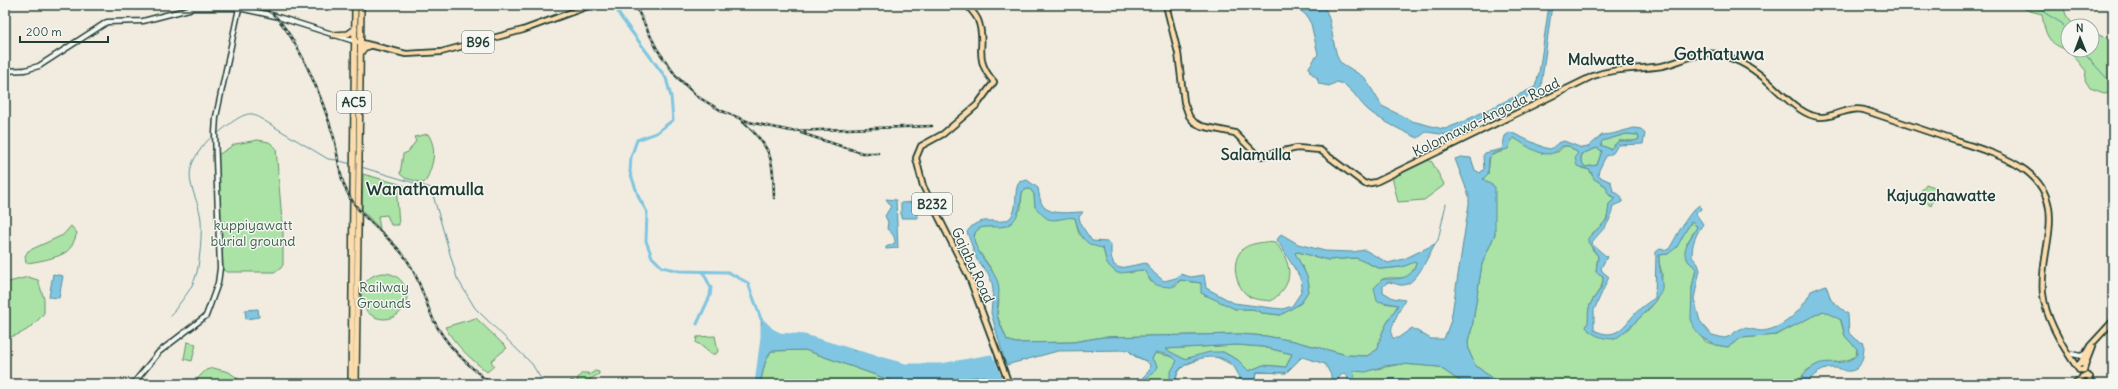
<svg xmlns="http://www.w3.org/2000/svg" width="2118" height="389" viewBox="0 0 2118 389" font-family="Delius,sans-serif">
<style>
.green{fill:#abe2a5;stroke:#65906c}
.water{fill:#80c5e1;stroke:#598f9c;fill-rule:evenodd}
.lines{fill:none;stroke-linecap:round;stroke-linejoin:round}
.stream{stroke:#598f9c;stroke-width:1}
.canal{stroke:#80c5e1;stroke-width:3}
.river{stroke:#80c5e1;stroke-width:5.5}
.secondary-casing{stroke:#1f3d34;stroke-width:7}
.primary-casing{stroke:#1f3d34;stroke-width:8}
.trunk-casing{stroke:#1f3d34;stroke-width:8}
.secondary{stroke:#f6f6f2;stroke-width:4}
.primary{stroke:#fcdcac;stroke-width:4.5}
.trunk{stroke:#fcdcac;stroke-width:5}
.rail-casing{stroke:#1f3d34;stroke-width:2.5}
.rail{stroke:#f6f6f2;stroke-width:1;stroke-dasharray:3;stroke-linecap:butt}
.labels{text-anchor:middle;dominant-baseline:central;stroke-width:3;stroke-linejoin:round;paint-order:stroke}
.shield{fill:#f6f6f2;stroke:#60746d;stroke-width:1}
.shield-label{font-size:13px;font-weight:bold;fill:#1f3d34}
.street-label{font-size:14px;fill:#1f3d34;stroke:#f6f6f2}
.park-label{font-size:14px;fill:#3b5e4b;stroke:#f6f6f2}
.quarter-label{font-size:16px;font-weight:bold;fill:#1f3d34;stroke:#f6f6f2}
.district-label{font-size:18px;font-weight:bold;fill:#1f3d34;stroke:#f6f6f2}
</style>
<rect width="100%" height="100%" fill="#f1ecdf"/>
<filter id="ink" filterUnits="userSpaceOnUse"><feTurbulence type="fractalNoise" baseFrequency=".025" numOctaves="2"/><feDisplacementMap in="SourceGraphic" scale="8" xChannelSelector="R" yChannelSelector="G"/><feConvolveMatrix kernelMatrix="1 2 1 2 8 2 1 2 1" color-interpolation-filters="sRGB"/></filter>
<g filter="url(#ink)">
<path class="green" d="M 2017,5 L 2063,5 L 2066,15 L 2074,26 L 2068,26 L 2068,50 C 2047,44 2045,33 2042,14 L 2030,11 Z
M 2092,32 L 2113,41 L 2113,91 L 2107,94 L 2090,88 L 2085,80 L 2086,71 L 2069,50 L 2092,50 Z
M 428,134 C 438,150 433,164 426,181 L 423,183 L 405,178 L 400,174 L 403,154 L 408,152 L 416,141 L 414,137 Z
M 1626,134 L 1638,135 L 1639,139 L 1635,141 L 1619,141 L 1610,149 L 1601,145 L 1601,141 Z
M 1514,138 L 1542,153 L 1558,152 L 1564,146 L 1569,146 L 1578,153 L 1576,161 L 1581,168 L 1590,170 C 1592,180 1600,182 1607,187 L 1610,196 L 1616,198 L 1609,204 C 1609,220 1604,225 1591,234 L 1592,249 L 1598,256 L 1596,272 L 1603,276 C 1604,290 1592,296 1589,308 C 1588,315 1589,324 1589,331 L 1615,339 C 1621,335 1654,306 1656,301 C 1659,294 1661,283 1662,276 C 1662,268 1658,265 1659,255 L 1668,254 L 1692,222 L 1697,227 L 1687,243 L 1688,261 L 1696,268 L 1692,288 L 1695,330 L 1706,342 L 1716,345 L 1728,347 L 1741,338 L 1776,335 L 1823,311 L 1840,318 L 1845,336 L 1857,349 L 1856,356 C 1840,366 1821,359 1806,371 C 1803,374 1800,380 1797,384 L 1499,384 L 1475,365 L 1469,351 L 1468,341 L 1472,328 L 1482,264 L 1495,234 L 1482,179 L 1488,174 L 1490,156 L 1503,151 Z
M 258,140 L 269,142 L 276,148 L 283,233 L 283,265 L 280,269 L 274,272 L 227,272 L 223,270 L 218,155 L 235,144 Z
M 1597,148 L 1602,151 L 1597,165 L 1585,167 L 1581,161 L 1581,154 Z
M 1428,160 L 1432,162 L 1444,184 L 1443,186 L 1424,200 L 1398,202 L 1392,177 Z
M 363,174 L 410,187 L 410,189 L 398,193 L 397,198 L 399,225 L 391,225 L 387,215 L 378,216 L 380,229 L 362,210 Z
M 1926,184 L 1937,188 L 1931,205 L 1918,196 Z
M 1027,189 L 1030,189 L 1034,194 L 1035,207 L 1058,219 L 1068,216 L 1075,218 L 1079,234 L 1103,248 L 1107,264 L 1131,273 L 1137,270 L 1144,270 L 1151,282 L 1176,286 L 1180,280 L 1201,283 L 1204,295 L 1217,299 L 1235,309 L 1253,309 L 1262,313 L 1280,315 L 1301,303 L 1308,291 L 1309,285 L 1303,267 L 1295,256 L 1295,253 L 1298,252 L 1328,260 L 1356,258 L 1381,269 L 1402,267 L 1415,261 L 1416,264 C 1408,287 1395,273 1381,280 L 1383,303 L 1398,305 C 1390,318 1379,334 1378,349 L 1367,356 L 1347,355 L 1294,341 L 1266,336 L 1240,334 L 1103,337 L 1073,342 L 1016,343 L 1007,340 L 997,315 L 999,301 L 992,270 L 975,246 L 974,237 L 976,231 L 982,227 L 1006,226 L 1021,209 L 1022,192 Z
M 71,226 L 77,233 C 75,239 72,248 66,252 C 58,258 36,262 26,263 L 25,256 L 28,251 L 63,235 Z
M 1265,242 L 1276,243 C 1293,265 1295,284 1271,301 C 1265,300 1255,300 1250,297 C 1235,288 1229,260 1244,248 C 1250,244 1258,243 1265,242 Z
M361 296a23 23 0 1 1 46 0a23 23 0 1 1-46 0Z
M 28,277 L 38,280 L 44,299 L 44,313 C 33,327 23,335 5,338 L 5,283 Z
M 476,318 L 507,348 L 491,361 L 494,366 L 487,372 C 470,358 456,346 445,327 Z
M 715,336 L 718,351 L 716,354 L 711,354 L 699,344 L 696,343 L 697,337 Z
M 187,342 L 196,344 L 192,361 L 184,359 Z
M 1237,345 L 1263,347 L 1292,354 L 1286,367 L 1263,365 L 1249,371 L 1238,360 L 1223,352 L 1184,359 L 1164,349 Z
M 805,350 L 898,383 L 927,383 L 985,376 L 989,384 L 760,384 L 765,363 L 771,351 Z
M 1155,353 L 1173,357 L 1177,361 L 1171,373 L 1170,384 L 1144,384 L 1144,380 L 1155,371 L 1157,366 L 1152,359 Z
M 1403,364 L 1439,367 L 1464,384 L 1416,384 L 1409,380 L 1391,378 L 1373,383 L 1364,383 L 1355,380 L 1353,371 C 1370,372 1386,366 1403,364 Z
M 213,368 L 229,372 L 245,384 L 192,384 L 206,370 Z
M 595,371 L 599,372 L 599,374 L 589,380 L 596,384 L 571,384 L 570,381 L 573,380 L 574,382 L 578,382 L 577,379 L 582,373 L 588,373 L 589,375 Z"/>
<path class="water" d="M 1293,5 C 1301,5 1315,2 1322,6 C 1332,11 1332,50 1340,62 L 1365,78 L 1382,106 L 1412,121 L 1439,128 L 1445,129 L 1462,122 L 1535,87 L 1539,73 L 1549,5 L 1552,5 L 1541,87 L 1536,93 L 1448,135 L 1426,132 L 1418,138 C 1406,133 1376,118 1367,109 C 1358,101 1350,84 1337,82 L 1329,86 L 1319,84 L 1317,78 L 1310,72 L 1309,67 L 1318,54 L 1311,24 L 1306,15 Z
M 1634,128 L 1641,129 L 1645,134 L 1643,144 L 1618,145 L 1613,153 L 1606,156 L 1599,170 L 1598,176 L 1611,182 L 1613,191 C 1618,194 1623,195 1622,202 L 1613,206 C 1610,226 1604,227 1592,242 L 1593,245 L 1607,257 L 1601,268 L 1602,271 L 1609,277 L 1594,310 L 1594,330 C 1620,343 1625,321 1642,307 C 1646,304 1650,301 1655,298 L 1656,252 L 1661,248 L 1666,250 L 1669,249 C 1677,236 1689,210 1700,205 L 1701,209 L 1696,214 L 1703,224 C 1695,236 1692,243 1692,257 L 1698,264 L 1700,270 L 1694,299 L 1700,321 L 1712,335 L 1724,338 C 1732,337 1736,329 1744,328 C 1750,328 1756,331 1762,331 C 1783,329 1803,310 1811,291 L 1826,285 L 1831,300 L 1848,314 L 1849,333 L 1856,340 L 1864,343 C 1864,353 1863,370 1850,371 C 1845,372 1840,368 1835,368 C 1824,367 1812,375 1806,384 L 1797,384 C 1803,376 1808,368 1818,364 C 1831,359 1846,368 1857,354 L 1857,349 L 1845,336 L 1841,320 L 1823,311 L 1776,335 L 1741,338 L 1728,347 L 1716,345 L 1701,337 L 1695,330 L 1691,319 L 1692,288 L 1696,269 C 1693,265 1689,263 1687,259 C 1680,249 1693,236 1697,227 L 1692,222 L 1690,223 L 1677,247 L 1668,254 L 1659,255 C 1658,267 1663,277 1662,289 C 1661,299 1625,333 1615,339 C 1605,339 1592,336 1586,327 C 1590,320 1587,316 1589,308 C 1592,296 1605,290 1603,276 L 1596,272 L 1598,256 L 1588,242 L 1588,238 L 1607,220 L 1609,204 L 1616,198 L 1608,194 L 1606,186 L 1594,179 L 1590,170 L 1577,166 L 1575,157 L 1578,153 L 1569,146 L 1562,146 C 1549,164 1529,147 1514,138 L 1512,139 L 1508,149 L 1494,153 L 1489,158 L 1488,174 L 1483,179 L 1495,187 L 1495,234 L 1482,264 L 1472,328 L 1468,341 L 1469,351 L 1475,365 L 1499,384 L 1464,384 L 1439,367 L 1403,364 L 1384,366 L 1366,372 L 1353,371 L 1355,380 C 1376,387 1396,371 1416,384 L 1399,382 L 1349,384 L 1347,375 L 1344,373 L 1339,377 L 1338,384 L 1331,384 L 1331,375 L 1325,364 L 1302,357 L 1286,373 L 1257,372 L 1255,384 L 1241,384 C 1239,376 1236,367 1229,362 C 1213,350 1174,361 1175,384 L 1170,384 L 1170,373 L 1177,361 C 1172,355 1162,352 1155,353 L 1152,359 L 1157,366 L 1155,371 L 1145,380 L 1144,384 L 1140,384 L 1140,380 L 1149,371 L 1150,365 C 1145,359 1135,357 1128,350 L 1058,351 L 1006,365 L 991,313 L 993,291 L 992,283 L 988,273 L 977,260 L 967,232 C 980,212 1000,227 1010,218 C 1019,209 1013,192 1019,182 L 1027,180 L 1038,188 C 1039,193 1040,202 1043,206 C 1052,216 1071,212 1083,212 L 1079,217 L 1081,225 L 1092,241 L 1108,242 L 1111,245 L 1111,256 L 1114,265 L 1120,268 L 1146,263 L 1154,273 L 1164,281 L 1176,278 L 1180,274 L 1191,277 L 1204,275 L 1206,288 L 1234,303 L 1272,308 L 1283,309 L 1292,306 L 1300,294 L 1302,287 L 1301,279 L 1277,240 L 1281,234 L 1298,244 L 1325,251 L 1352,252 L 1365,250 L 1388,263 L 1404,259 L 1435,244 C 1428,255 1416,288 1400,285 C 1395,284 1392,282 1388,282 L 1383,286 L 1383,292 L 1393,298 L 1405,300 C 1401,308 1387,330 1393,338 L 1398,338 L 1412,328 L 1431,339 L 1444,339 L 1451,320 L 1469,204 L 1469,196 L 1455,159 L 1461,157 L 1471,158 L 1475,170 L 1480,173 L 1484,169 L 1483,156 L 1485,153 L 1502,149 L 1505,136 L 1510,132 L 1545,148 L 1551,149 L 1558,143 L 1564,141 L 1582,148 L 1588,147 L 1602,135 L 1612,134 ZM 1626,134 L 1638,135 L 1639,139 L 1635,141 L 1619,141 L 1610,149 L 1601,145 L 1602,141 ZM 1597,148 L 1602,151 L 1597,165 L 1585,167 L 1581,161 L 1581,154 ZM 1027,189 L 1030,189 L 1034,194 L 1035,207 C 1039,211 1044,217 1048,219 C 1057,222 1066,216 1075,218 C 1080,236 1083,245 1103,248 L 1107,264 L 1117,273 C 1128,273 1135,270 1144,270 C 1154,286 1154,286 1172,287 L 1180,280 L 1201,283 L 1201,293 L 1235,309 L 1253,309 L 1262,313 L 1281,315 L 1301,303 L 1308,291 L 1309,285 L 1307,276 L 1295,253 L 1298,252 L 1328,260 L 1356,258 L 1381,269 L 1402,267 L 1415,262 L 1416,264 C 1411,280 1398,279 1383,279 L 1374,288 L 1377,301 L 1398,305 C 1390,318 1379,334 1378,349 L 1367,356 L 1347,355 L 1294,341 L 1266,336 L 1240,334 L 1103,337 L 1073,342 L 1016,343 L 1007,340 C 1004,332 998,322 997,314 C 997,302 1002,289 996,278 C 991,267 969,244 975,233 C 986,215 1018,248 1022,192 ZM 1237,345 L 1263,347 L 1292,354 L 1286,367 L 1263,365 L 1249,371 L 1238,360 L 1223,352 L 1210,352 L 1184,359 L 1165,349 Z
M 886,199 L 896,200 L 898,248 L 886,249 L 886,247 L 895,243 C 895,236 892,233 887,229 L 888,222 L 885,216 L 891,206 Z
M 917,202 L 918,218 L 901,218 L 901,203 Z
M 53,274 L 63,276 L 59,298 L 49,297 Z
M 258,309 L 259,317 L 246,319 L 245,310 Z
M 761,319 L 772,330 L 780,334 L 804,336 L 905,365 L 941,365 L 991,356 L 1001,384 L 989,384 L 985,376 L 927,383 L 898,383 L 805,350 L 771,351 L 765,363 L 760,384 L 756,384 L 762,337 Z"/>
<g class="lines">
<path class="stream" d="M 2041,5 L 2045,13 L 2063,24 L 2065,38 L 2068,40
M 2081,50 L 2113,85
M 217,134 C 226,127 242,112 253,114 L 328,159 L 337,160
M 340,161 L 351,164
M 361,167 L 431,188 L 457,278 L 475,308 L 532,364 L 544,384
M 1434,245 L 1438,240 L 1446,204
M 171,316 C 181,299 192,292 197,272 C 200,259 202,233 201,220 C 198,193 180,179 198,153 C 203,146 207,140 214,135
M 1128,350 L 1134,356 L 1146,361
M 1217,357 L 1232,365
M 1299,359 L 1302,357
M 1185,365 L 1198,360
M 1240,377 L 1241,384
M 1175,384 L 1178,371 L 1182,367
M 1255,384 L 1257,372 L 1286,373 L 1297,362"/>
<path class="canal" d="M 615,5 L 620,16 L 666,78 L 671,97 L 673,120 L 656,133 L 637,140 L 631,157 L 630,172 L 639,198 L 647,212 L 646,241 L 652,257 L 662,267 L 680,271 L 728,272 L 748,283 L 761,319
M 761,319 L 772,330 L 780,334 L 804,336 L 851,350
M 697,324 L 710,296 L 711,288 L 703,272
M 858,352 L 905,365 L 941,365 L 991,356 L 993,362 L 1007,357
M 756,384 L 762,337 L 762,326"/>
<path class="river" d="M 993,362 L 1001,384"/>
<defs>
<path id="secondary" d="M 5,71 L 25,70 L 39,66 L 107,22 L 143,21 L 193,8 L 239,8 L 275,16 L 354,41
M 2072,354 L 2081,356 L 2086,353
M 133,384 L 159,352 L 206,316 L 218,283 L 220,268 L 215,133 L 216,117 L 239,8"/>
<path id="primary" d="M 967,5 C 971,10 976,15 978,20 C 988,45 971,56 994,82 L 977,105 L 943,134 L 921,146 L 916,158 L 923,186 L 969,277 L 1009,384
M 1166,5 L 1178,53 L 1184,102 L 1189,116 L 1194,122 L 1201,126 L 1235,133 L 1255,153 L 1261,156 L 1297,148 L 1320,150 L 1365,184 L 1376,182 L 1593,76 C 1618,67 1637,70 1662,66 C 1676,63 1689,56 1703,54 C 1721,51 1745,63 1759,74 C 1775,86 1795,111 1814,116 C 1830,121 1845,106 1864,110 C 1893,120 1921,129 1950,139 C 1975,147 2004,155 2025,170 C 2071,204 2038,251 2043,294 C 2046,321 2064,349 2079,370 L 2084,370 L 2085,366 L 2081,362 L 2077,366
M 358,42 L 406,54 L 441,52 L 523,30 L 591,5
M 2081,362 L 2090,346 L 2113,321
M 2085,365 L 2092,347
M 2082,377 L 2086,375 L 2090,377 L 2090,381 L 2087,384
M 2075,384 L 2081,379"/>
<path id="trunk" d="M 333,35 L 348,34 L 355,29
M 360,54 L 364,48 L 370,46
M 351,384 L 355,5
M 356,384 L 361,5"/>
</defs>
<use href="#secondary" class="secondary-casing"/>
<use href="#primary" class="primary-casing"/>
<use href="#trunk" class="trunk-casing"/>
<use href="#secondary" class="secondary"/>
<use href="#primary" class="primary"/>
<use href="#trunk" class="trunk"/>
<defs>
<path id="rail" d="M 260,5 C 266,9 272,13 277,18 C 302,47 323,100 334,138 C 338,153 338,170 344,185 C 355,214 381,229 400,251 C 417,270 423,296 433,319 C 446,346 468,365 491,384
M 635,5 L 657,49 L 676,76 L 698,97 L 722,111 L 749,122 L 791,131 L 932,126
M 743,122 C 773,148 773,160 774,198
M 801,133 L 862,153 L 878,153"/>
</defs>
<use href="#rail" class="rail-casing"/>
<use href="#rail" class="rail"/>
</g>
</g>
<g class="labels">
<g class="shield">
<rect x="462" y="31" width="32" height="22" rx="3"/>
<rect x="337" y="91" width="34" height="22" rx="3"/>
<rect x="912" y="193" width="40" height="22" rx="3"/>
</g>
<g class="shield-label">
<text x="478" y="42">B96</text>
<text x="354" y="102">AC5</text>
<text x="932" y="204">B232</text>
</g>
<g class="street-label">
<text transform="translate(1486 117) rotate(-26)">Kolonnawa-Angoda Road</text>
<text transform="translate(973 265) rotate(65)">Gajaba Road</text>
</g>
<g class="park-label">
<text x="253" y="225">kuppiyawatt<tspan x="253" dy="16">burial ground</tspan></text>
<text x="384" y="287">Railway<tspan x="384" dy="16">Grounds</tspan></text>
</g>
<g class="quarter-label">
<text x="1601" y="59">Malwatte</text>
<text x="1256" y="154">Salamulla</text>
<text x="1941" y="195">Kajugahawatte</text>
</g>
<g class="district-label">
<text x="1719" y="53">Gothatuwa</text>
<text x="425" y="188">Wanathamulla</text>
</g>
</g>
<rect width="2118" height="389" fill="none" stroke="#f6f6f2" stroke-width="20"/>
<rect x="10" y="10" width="2098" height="369" fill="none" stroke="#1f3d34" stroke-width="1.5" filter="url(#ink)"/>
<g transform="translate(2080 38) rotate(359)"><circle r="19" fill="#f6f6f2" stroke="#a0aca6"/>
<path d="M0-3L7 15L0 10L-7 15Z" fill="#1f3d34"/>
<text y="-6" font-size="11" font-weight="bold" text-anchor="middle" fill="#1f3d34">N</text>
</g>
<path d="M20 36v6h88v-6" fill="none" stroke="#1f3d34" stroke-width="2"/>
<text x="26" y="36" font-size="12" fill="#1f3d34" stroke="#f6f6f2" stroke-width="3" paint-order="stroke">200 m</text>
</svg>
